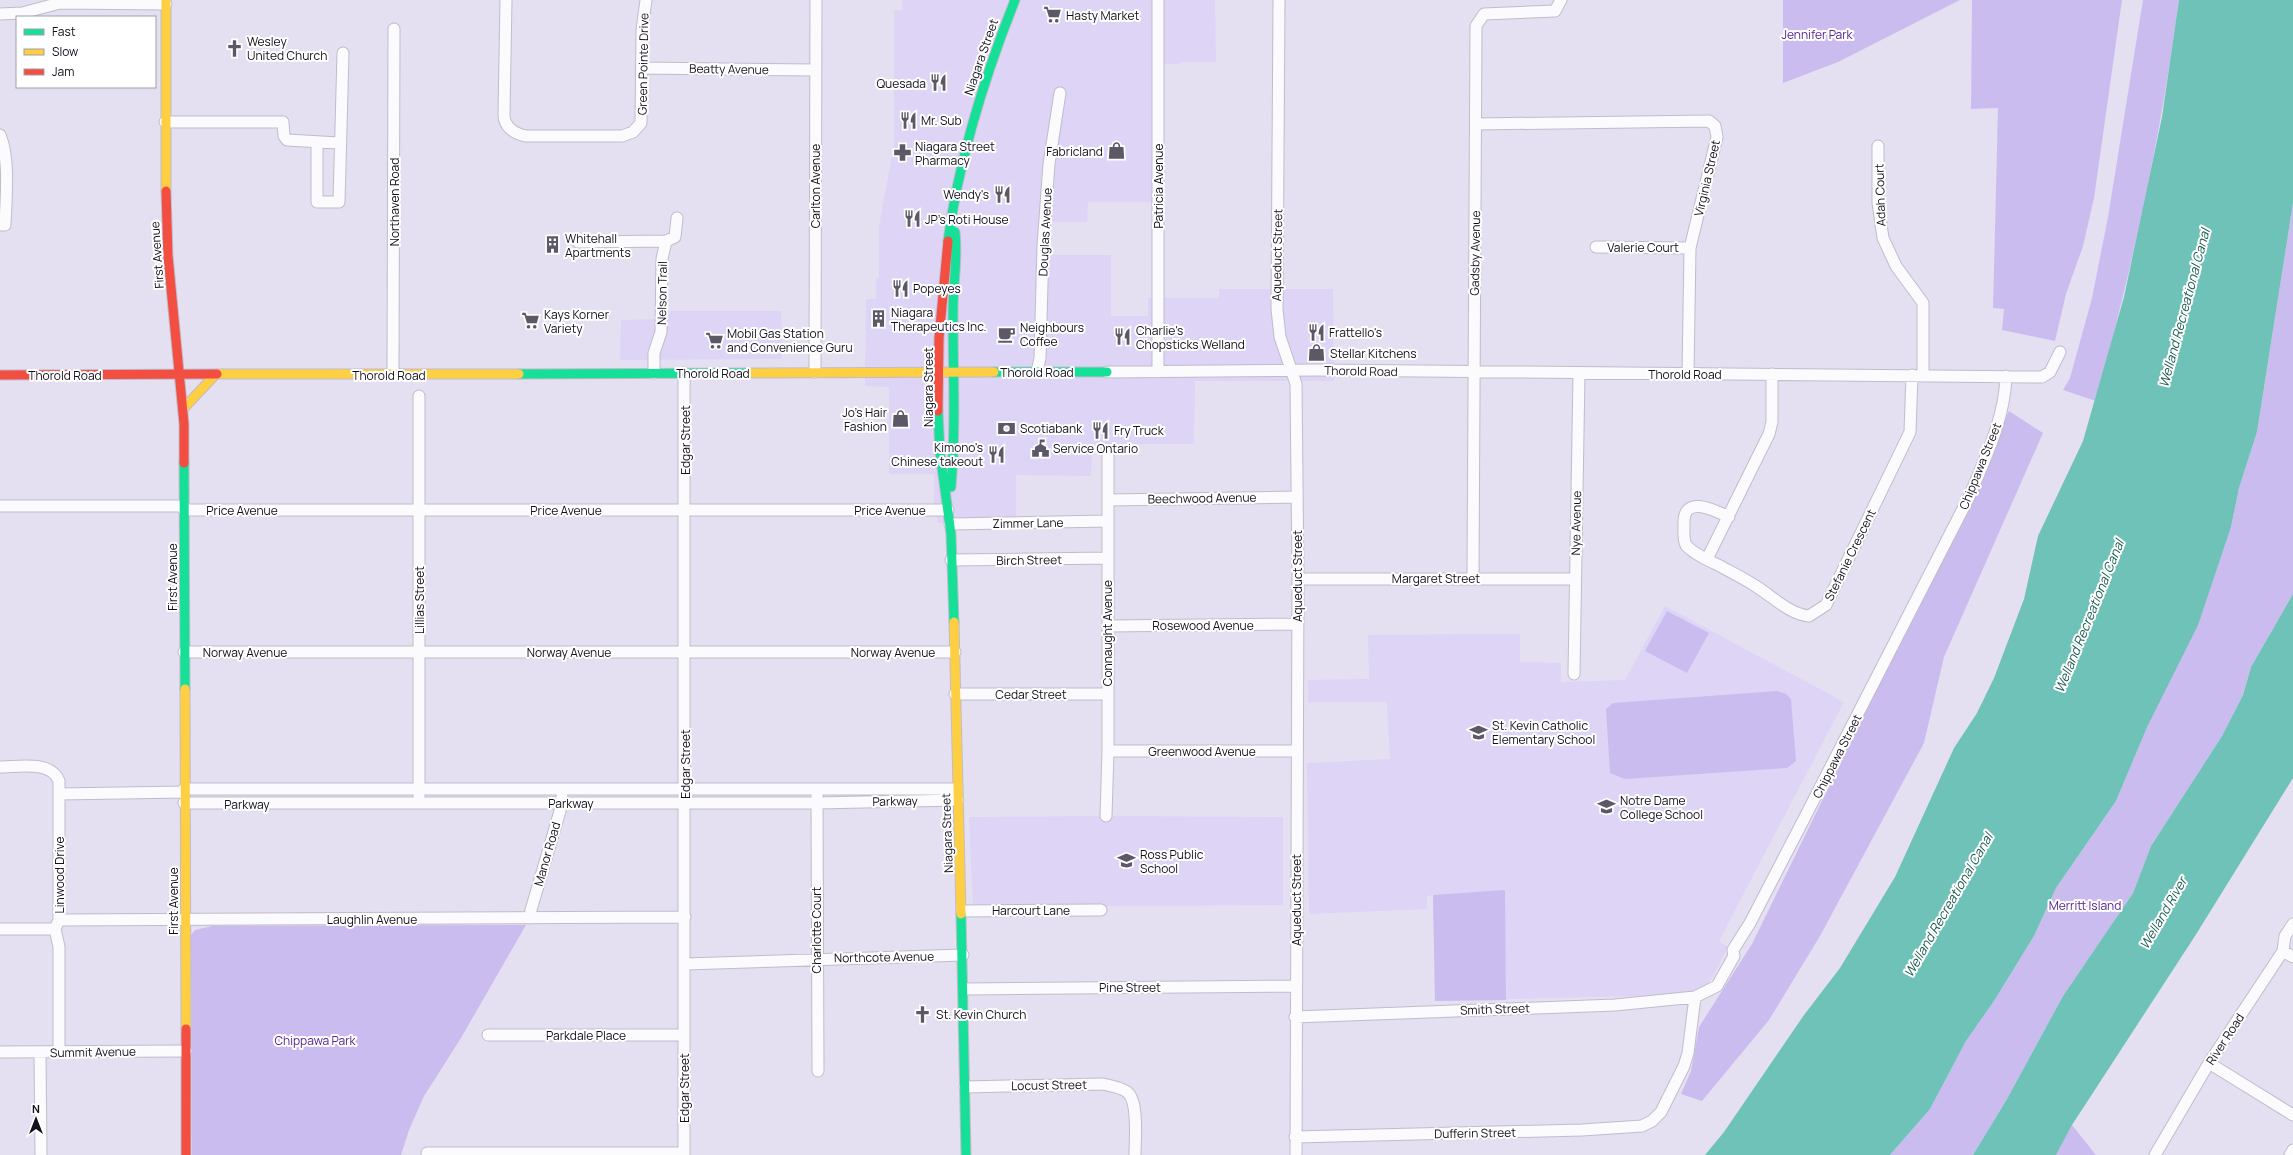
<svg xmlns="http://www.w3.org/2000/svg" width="2293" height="1155" viewBox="0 0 2293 1155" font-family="Manrope,sans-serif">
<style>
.built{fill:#ddd4f6}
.green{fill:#cbbcf0}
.water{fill:#6fc2b7}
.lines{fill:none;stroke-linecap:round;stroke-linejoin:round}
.street-casing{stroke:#c0bccb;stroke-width:13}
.fast-casing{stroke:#c0bccb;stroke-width:11}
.slow-casing{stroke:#c0bccb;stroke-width:11}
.jam-casing{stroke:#c0bccb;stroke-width:11}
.street{stroke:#fbfafd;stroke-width:11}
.fast{stroke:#16e098;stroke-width:9}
.slow{stroke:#ffcf43;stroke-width:9}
.jam{stroke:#f24e42;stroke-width:9}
.labels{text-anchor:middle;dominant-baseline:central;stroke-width:4;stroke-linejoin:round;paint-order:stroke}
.poi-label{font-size:12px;fill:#120e1b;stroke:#fff;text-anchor:start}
.park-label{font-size:12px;fill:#522391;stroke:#fff}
.street-label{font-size:12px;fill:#120e1b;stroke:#fff}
.water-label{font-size:13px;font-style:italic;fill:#195a4d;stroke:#fff}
</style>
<rect width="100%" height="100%" fill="#e4e0f1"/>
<path class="built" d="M 902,0 L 1215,0 L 1216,62 L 1180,62 L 1180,64 L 1164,64 L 1163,202 L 1088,202 L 1087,222 L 1049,222 L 1048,255 L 1111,255 L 1111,316 L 1148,316 L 1148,298 L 1219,298 L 1219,289 L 1333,289 L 1334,381 L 1195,381 L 1194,444 L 1092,444 L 1091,476 L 1016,475 L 1016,523 L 938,523 L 934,502 L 934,474 L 889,474 L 889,387 L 865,386 L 866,299 L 876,299 L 876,278 L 879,278 L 879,226 L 894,145 L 894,10 L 902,10 Z
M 668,311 L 781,311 L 782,359 L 620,360 L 621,320 L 668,319 Z
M 1665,606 L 1844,702 L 1719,941 L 1728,947 L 1712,978 L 1705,987 L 1695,992 L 1682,995 L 1435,1001 L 1433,895 L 1427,896 L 1427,909 L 1309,914 L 1307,763 L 1390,759 L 1387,702 L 1308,702 L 1308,680 L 1369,679 L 1368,635 L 1475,634 L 1520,634 L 1520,662 L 1561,663 L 1561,682 L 1625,680 Z
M 1106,816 L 1283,817 L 1283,905 L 973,907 L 969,817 Z"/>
<path class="green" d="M 1783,0 L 1960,0 L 1838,62 L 1783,83 Z
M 1972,0 L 2122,0 L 2094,198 L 2083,246 L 2066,294 L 2055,341 L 2002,330 L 2004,309 L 1993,308 L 1998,108 L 1971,109 Z
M 2143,0 L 2179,0 C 2161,136 2132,269 2096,401 L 2063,390 L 2070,378 L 2092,298 L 2108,217 Z
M 2293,203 L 2293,594 L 2251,667 L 2243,695 L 2222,736 L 2151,846 L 2133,893 L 2063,996 L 2007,1099 L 1973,1155 L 1890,1155 L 1930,1109 L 1966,1041 L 1994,1001 L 2034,936 L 2056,888 L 2116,801 L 2231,527 L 2239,488 L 2257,432 Z
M 2009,411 L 2043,433 L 1944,657 L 1924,743 L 1820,936 L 1769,1020 L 1702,1101 L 1681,1094 L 1691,1071 L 1699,1027 L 1752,944 L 1865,713 Z
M 1667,611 L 1709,633 L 1687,673 L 1645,651 Z
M 1777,691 L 1786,694 L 1791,699 L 1796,761 L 1787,768 L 1625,779 L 1610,773 L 1606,709 L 1613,703 Z
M 1505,890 L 1506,1000 L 1435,1001 L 1433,895 Z
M 526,925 L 461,1038 L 424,1096 L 409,1130 L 401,1155 L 192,1155 L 191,935 L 195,930 L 212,926 Z
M 2072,1125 L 2096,1155 L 2056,1155 Z"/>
<path class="water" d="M 2179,0 L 2293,0 L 2293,203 L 2257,432 L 2239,488 L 2231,527 L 2198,625 L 2148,725 L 2116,801 L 2056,888 L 2034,936 L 1994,1001 L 1966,1041 L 1930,1109 L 1890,1155 L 1705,1155 L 1724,1132 L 1804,1015 L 1840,968 L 1895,877 L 1954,748 L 1977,713 L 1994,678 L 2024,599 L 2038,536 L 2083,441 L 2124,297 L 2162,117 Z
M 2293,594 L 2293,778 L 2195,936 L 2072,1125 L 2056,1155 L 1973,1155 L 2007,1099 L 2063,996 L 2133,893 L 2151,846 L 2222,736 L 2243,695 L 2251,667 Z"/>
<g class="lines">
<defs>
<path id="street" d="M 506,0 L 504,115 C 504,127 515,134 526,136 L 622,136 L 633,132 L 641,123 L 642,30 L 646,0
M 1279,0 L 1277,309 L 1280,337 L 1296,384 L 1298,579 L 1296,1155
M 0,14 L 22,13 L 60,3 L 166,4
M 642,68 L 815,70
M 165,122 L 283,122 L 284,136 L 287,140 L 339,143
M 1476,124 L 1709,121 L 1715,126 L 1717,137 L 1690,248 L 1688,374
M 0,135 C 10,158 6,199 5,225 L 0,225
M 317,143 L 317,202 L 339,202 L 343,53
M 1878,146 L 1878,203 L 1883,238 L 1896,266 L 1923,303 L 1923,375
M 578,242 L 666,241
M 1596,247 L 1690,248
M 815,372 L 816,0
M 1037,372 L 1040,358 L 1043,246 L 1049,164 L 1060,93
M 1107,372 L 1313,370 L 2042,377 L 2050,372 L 2060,352
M 1158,372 L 1158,0
M 654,373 L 654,353 L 661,332 L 662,259 L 666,241 L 675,237 L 677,218
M 393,375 L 394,29
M 1108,500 L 1297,497
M 0,506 L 184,506
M 184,510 L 948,510
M 1729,517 C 1714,510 1683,494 1684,524 C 1684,531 1683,539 1686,545 C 1693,554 1710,561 1720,566 C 1731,572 1743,578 1754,585 C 1772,596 1789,614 1809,616 L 1826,605 L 1910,432 L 1912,375
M 950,524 L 1107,521
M 1707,559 L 1769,434 L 1772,422 L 1772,374
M 951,560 L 1107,558
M 1473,578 L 1476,26 L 1484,14 L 1555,11 L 1561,0
M 1298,579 L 1575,579
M 1108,626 L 1298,624
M 184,652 L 955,652
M 1574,674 L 1579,373
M 955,694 L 1107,694
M 1108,751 L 1297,751
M 0,767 C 18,767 51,760 59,781 L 59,920 L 55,929 L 59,947 L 59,1052
M 184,789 L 957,789
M 59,794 L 184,792
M 817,795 L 818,1071
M 419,796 L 419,396
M 184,803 L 817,803 L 958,800
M 1106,816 L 1108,751 L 1108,450
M 962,911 L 1101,910
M 530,918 L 531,910 L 560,811 L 562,797
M 59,920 L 685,917
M 0,929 L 55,929
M 2283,951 L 2293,957
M 685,964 L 963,955
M 964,989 L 1296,986
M 1295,1017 L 1615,1005 L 1695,997 L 1717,986 L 1734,956 L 1733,950 L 1750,923 L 1805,817 L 1969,497 C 1985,459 2005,418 2006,376
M 488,1035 L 684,1035
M 0,1052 L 186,1051
M 40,1053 L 41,1155
M 2209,1063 L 2293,1115
M 965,1087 L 1103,1084 C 1111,1086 1121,1087 1127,1092 C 1139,1101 1135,1140 1135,1155
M 1295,1137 L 1582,1130 L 1642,1126 L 1652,1121 L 1661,1112 L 1684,1066 L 1688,1053 L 1695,997
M 427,1153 L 684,1153
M 684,1155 L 684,373
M 2155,1155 L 2209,1063 L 2283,951 L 2285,936 L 2293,924
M 2290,1155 L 2293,1150"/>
<path id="fast" d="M 948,241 C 959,157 984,78 1015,0
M 994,372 L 1107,372
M 519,374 L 749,373
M 938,411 L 940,453 L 951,534 L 954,622
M 184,463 L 185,689
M 951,487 C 956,428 953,370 953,311 C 953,285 958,258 955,232
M 961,914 L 966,1155"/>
<path id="slow" d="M 166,0 L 166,191
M 749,373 L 994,372
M 217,374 L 519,374
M 183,409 L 214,376
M 954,622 L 961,914
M 185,689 L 186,1029"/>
<path id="jam" d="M 166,191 L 168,256 L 184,424 L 184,463
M 0,375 L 217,374
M 938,411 L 939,338 L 948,241
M 186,1029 L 186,1155"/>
</defs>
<use href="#street" class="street-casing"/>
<use href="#fast" class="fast-casing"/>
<use href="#slow" class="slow-casing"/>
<use href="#jam" class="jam-casing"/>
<use href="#street" class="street"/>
<use href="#fast" class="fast"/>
<use href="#slow" class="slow"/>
<use href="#jam" class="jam"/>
</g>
<defs>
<symbol id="supermarket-bare" viewBox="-9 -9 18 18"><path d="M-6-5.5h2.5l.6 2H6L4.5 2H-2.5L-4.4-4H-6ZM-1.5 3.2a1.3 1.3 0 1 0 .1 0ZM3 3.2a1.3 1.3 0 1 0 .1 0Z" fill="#5c5866" stroke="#fff" stroke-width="2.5" paint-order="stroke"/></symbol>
<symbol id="church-bare" viewBox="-9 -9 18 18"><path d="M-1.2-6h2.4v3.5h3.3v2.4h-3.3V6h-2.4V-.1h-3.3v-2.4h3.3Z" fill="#5c5866" stroke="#fff" stroke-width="2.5" paint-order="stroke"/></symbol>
<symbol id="restaurant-bare" viewBox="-9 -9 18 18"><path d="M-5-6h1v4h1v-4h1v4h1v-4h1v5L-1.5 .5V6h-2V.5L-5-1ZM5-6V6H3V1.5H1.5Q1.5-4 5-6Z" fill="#5c5866" stroke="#fff" stroke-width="2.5" paint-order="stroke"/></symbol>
<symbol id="shop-bare" viewBox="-9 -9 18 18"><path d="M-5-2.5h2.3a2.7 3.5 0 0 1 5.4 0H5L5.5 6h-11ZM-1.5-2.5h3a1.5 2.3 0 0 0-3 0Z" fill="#5c5866" stroke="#fff" stroke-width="2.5" paint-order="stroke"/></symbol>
<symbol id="pharmacy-bare" viewBox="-9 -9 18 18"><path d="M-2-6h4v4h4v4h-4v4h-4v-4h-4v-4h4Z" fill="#5c5866" stroke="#fff" stroke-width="2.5" paint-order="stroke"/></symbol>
<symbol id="building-bare" viewBox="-9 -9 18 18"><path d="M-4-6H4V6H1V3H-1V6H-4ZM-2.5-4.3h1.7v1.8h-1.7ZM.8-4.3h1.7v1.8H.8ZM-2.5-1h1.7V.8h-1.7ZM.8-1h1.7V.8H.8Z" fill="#5c5866" stroke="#fff" stroke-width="2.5" paint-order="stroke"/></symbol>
<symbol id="cafe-bare" viewBox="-9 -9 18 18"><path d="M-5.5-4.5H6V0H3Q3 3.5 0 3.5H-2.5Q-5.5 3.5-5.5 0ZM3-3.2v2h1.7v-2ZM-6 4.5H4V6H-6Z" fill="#5c5866" stroke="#fff" stroke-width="2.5" paint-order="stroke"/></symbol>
<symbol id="bank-bare" viewBox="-9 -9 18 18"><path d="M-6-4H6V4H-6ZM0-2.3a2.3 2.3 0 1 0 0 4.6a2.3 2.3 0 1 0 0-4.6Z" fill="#5c5866" stroke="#fff" stroke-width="2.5" paint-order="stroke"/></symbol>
<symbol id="civic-bare" viewBox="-9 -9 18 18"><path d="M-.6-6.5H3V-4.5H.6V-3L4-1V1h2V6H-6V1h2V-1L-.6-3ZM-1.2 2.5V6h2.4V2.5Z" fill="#5c5866" stroke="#fff" stroke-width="2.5" paint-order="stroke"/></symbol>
<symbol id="school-bare" viewBox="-9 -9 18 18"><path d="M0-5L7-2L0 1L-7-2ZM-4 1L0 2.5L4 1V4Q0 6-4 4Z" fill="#5c5866" stroke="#fff" stroke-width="2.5" paint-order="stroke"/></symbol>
</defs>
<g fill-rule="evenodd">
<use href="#supermarket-bare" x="1040" y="2" width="25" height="25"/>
<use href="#church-bare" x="222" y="36" width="25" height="25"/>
<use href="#restaurant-bare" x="926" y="70" width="25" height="25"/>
<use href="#restaurant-bare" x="896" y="108" width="25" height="25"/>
<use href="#shop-bare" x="1104" y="138" width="25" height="25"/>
<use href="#pharmacy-bare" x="890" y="140" width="25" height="25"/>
<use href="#restaurant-bare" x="990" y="182" width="25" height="25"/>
<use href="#restaurant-bare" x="900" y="206" width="25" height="25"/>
<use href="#building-bare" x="540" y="232" width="25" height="25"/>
<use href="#restaurant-bare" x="888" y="276" width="25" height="25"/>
<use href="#building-bare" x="866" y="306" width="25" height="25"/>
<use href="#supermarket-bare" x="518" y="308" width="25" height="25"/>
<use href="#restaurant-bare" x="1304" y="320" width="25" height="25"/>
<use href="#cafe-bare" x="994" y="322" width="25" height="25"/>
<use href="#restaurant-bare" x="1110" y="324" width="25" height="25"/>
<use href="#supermarket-bare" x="702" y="328" width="25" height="25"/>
<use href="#shop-bare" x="1304" y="340" width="25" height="25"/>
<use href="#shop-bare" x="888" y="406" width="25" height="25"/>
<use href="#bank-bare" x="994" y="416" width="25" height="25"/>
<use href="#restaurant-bare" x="1088" y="418" width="25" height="25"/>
<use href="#civic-bare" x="1028" y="436" width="25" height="25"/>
<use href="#restaurant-bare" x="984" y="442" width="25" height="25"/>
<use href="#school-bare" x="1466" y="720" width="25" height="25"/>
<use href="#school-bare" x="1594" y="794" width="25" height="25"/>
<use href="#school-bare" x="1114" y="848" width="25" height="25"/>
<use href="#church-bare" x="910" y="1002" width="25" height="25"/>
</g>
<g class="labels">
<g class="poi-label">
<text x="1066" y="15">Hasty Market</text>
<text x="247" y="41">Wesley<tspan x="247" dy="14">United Church</tspan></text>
<text x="926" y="83" text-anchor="end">Quesada</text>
<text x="921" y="120">Mr. Sub</text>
<text x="915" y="146">Niagara Street<tspan x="915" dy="14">Pharmacy</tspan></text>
<text x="1103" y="151" text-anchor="end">Fabricland</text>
<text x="989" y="194" text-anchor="end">Wendy's</text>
<text x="925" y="219">JP's Roti House</text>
<text x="565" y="238">Whitehall<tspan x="565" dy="14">Apartments</tspan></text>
<text x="913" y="288">Popeyes</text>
<text x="891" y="312">Niagara<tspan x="891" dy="14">Therapeutics Inc.</tspan></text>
<text x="544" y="314">Kays Korner<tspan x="544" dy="14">Variety</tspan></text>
<text x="1020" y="327">Neighbours<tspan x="1020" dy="14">Coffee</tspan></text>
<text x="1136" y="330">Charlie's<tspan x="1136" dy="14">Chopsticks Welland</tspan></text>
<text x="1329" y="332">Frattello's</text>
<text x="727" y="333">Mobil Gas Station<tspan x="727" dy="14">and Convenience Guru</tspan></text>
<text x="1330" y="353">Stellar Kitchens</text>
<text x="887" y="412" text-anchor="end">Jo's Hair<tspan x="887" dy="14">Fashion</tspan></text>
<text x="1020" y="428">Scotiabank</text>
<text x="1114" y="430">Fry Truck</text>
<text x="983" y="447" text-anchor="end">Kimono's<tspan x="983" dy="14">Chinese takeout</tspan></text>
<text x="1053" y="448">Service Ontario</text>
<text x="1492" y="725">St. Kevin Catholic<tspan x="1492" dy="14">Elementary School</tspan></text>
<text x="1620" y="800">Notre Dame<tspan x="1620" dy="14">College School</tspan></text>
<text x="1140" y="854">Ross Public<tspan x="1140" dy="14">School</tspan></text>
<text x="936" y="1014">St. Kevin Church</text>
</g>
<g class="park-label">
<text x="1817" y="34">Jennifer Park</text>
<text x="2085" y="905">Merritt Island</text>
<text x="315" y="1040">Chippawa Park</text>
</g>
<g class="street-label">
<text transform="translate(981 57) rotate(-71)">Niagara Street</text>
<text transform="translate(643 64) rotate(-89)">Green Pointe Drive</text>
<text transform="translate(729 69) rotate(1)">Beatty Avenue</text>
<text transform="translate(1707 178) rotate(-77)">Virginia Street</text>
<text transform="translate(815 186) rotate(-90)">Carlton Avenue</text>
<text transform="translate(1158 186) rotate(-90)">Patricia Avenue</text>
<text transform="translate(1880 195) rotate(-92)">Adah Court</text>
<text transform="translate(394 202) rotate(-90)">Northaven Road</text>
<text transform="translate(1045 232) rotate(-87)">Douglas Avenue</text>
<text x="1643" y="247">Valerie Court</text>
<text transform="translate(1475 253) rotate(-89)">Gadsby Avenue</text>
<text transform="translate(157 255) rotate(-94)">First Avenue</text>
<text transform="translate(1277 255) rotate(-89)">Aqueduct Street</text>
<text transform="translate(662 293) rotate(-89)">Nelson Trail</text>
<text transform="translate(1361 371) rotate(1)">Thorold Road</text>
<text x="1037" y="372">Thorold Road</text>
<text x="713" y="373">Thorold Road</text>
<text x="1685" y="374">Thorold Road</text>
<text x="65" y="375">Thorold Road</text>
<text x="389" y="375">Thorold Road</text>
<text transform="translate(928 387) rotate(-90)">Niagara Street</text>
<text transform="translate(685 440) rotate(-90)">Edgar Street</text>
<text transform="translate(1980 466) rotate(-68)">Chippawa Street</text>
<text transform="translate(1202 498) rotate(-1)">Beechwood Avenue</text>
<text x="242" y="510">Price Avenue</text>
<text x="566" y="510">Price Avenue</text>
<text x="890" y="510">Price Avenue</text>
<text transform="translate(1028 523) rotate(-1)">Zimmer Lane</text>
<text transform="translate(1576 523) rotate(-89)">Nye Avenue</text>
<text transform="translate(1850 555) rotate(-64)">Stefanie Crescent</text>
<text transform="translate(1029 560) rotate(-1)">Birch Street</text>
<text transform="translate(1297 576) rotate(-90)">Aqueduct Street</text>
<text transform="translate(172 577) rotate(-90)">First Avenue</text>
<text x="1436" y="578">Margaret Street</text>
<text transform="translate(419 600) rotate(-90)">Lillias Street</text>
<text x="1203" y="625">Rosewood Avenue</text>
<text transform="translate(1107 633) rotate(-90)">Connaught Avenue</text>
<text x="245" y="652">Norway Avenue</text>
<text x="569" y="652">Norway Avenue</text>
<text x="893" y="652">Norway Avenue</text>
<text x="1031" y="694">Cedar Street</text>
<text x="1202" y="751">Greenwood Avenue</text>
<text transform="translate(1837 756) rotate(-63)">Chippawa Street</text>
<text transform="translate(685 764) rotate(-90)">Edgar Street</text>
<text transform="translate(895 801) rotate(-1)">Parkway</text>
<text x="571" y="803">Parkway</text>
<text x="247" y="804">Parkway</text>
<text transform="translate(947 833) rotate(-92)">Niagara Street</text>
<text transform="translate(547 854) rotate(-74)">Manor Road</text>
<text transform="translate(59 875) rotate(-90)">Linwood Drive</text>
<text transform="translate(1296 900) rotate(-90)">Aqueduct Street</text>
<text transform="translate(173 901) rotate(-90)">First Avenue</text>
<text x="1031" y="910">Harcourt Lane</text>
<text x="372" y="919">Laughlin Avenue</text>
<text transform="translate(816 930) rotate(-90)">Charlotte Court</text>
<text transform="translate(884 957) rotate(-1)">Northcote Avenue</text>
<text x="1130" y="987">Pine Street</text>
<text transform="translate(1495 1009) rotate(-2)">Smith Street</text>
<text x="586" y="1035">Parkdale Place</text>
<text transform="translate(2225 1039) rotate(-57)">River Road</text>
<text transform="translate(93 1052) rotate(-1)">Summit Avenue</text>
<text transform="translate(1049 1085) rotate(-1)">Locust Street</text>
<text transform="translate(684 1088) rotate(-90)">Edgar Street</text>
<text transform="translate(1475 1133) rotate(-1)">Dufferin Street</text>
</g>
<g class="water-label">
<text transform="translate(2184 308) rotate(-75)">Welland Recreational Canal</text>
<text transform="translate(2089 616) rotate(-68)">Welland Recreational Canal</text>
<text transform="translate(1948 905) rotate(-60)">Welland Recreational Canal</text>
<text transform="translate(2163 913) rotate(-60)">Welland River</text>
</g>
</g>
<rect x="16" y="16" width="140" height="72" fill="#ffffff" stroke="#a09fa4"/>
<rect x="24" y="29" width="20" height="6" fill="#16e098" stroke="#a09fa4"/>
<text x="52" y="36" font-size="12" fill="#120e1b">Fast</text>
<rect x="24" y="49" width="20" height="6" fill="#ffcf43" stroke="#a09fa4"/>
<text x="52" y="56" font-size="12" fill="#120e1b">Slow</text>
<rect x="24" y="69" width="20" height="6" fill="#f24e42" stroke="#a09fa4"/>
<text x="52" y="76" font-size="12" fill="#120e1b">Jam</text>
<g transform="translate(36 1119)" stroke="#ffffff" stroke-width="3" paint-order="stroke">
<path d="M0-3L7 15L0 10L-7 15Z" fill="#120e1b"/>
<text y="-6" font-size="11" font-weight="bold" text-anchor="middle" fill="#120e1b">N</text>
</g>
</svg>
